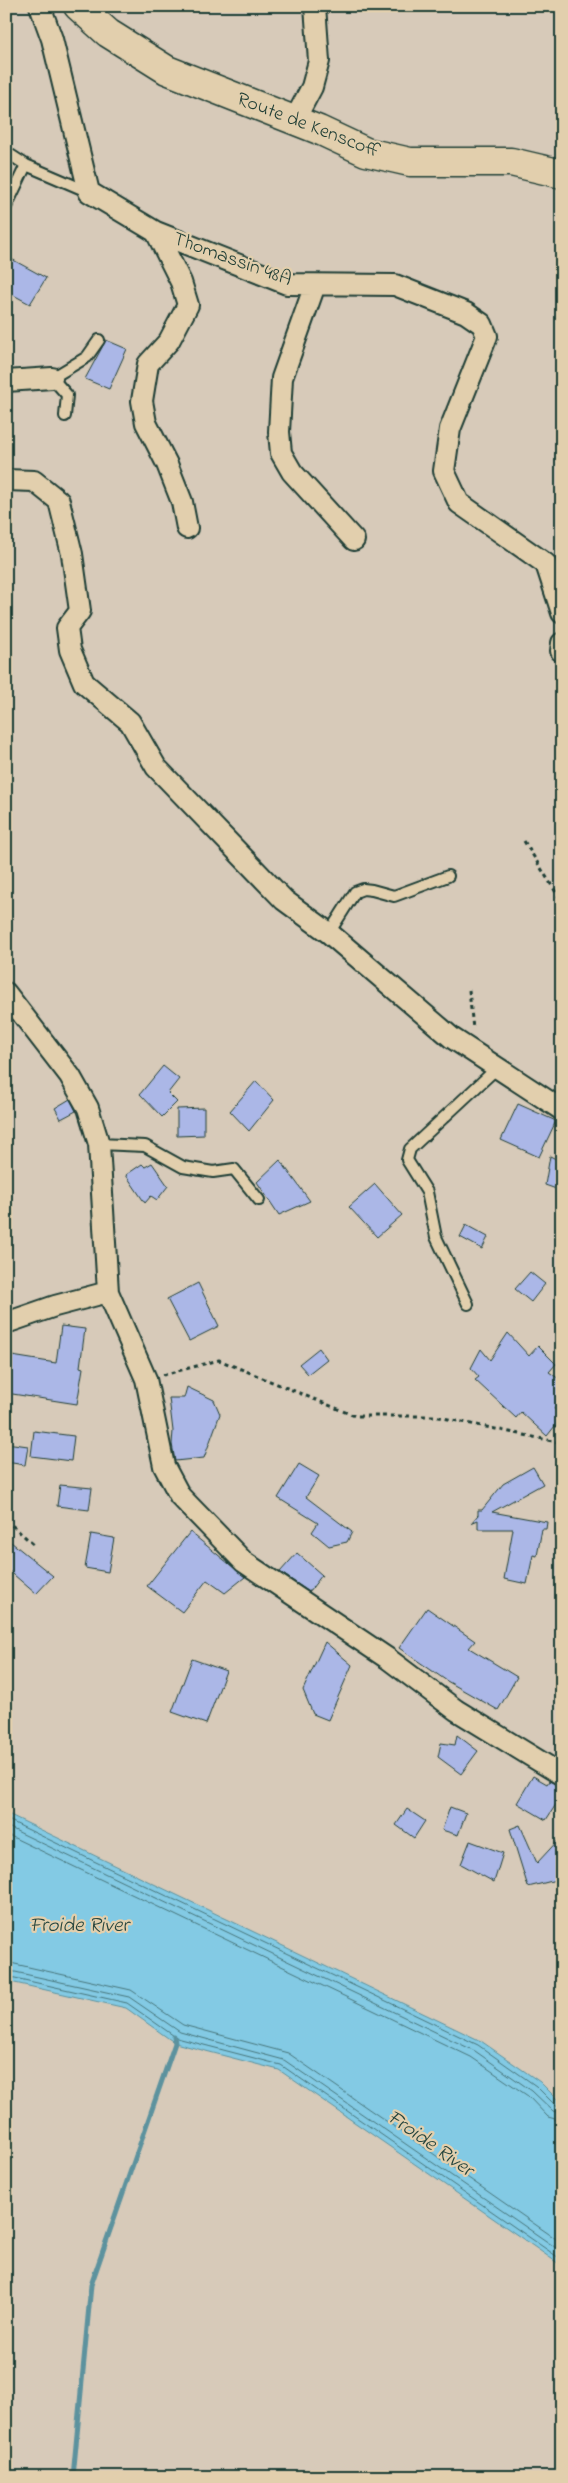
<svg xmlns="http://www.w3.org/2000/svg" width="568" height="2483" viewBox="0 0 568 2483" font-family="'Indie Flower',sans-serif">
<style>
.water{fill:#83cae4;stroke:#5b929e}
.lines{fill:none;stroke-linecap:round;stroke-linejoin:round}
.shore{stroke:#47757a;stroke-width:1}
.stream{stroke:#5b929e;stroke-width:5}
.building{fill:#abb7e7;stroke:#1f3d34}
.lane-casing{stroke:#1f3d34;stroke-width:14}
.street-casing{stroke:#1f3d34;stroke-width:24}
.secondary-casing{stroke:#1f3d34;stroke-width:31}
.path{stroke:#1f3d34;stroke-width:3;stroke-dasharray:4 4;stroke-linecap:butt}
.lane{stroke:#e2cfad;stroke-width:10}
.street{stroke:#e2cfad;stroke-width:20}
.secondary{stroke:#e2cfad;stroke-width:28}
.labels{text-anchor:middle;dominant-baseline:central;stroke-width:4.5;stroke-linejoin:round;paint-order:stroke}
.street-label{font-size:20px;fill:#1f3d34;stroke:#e2cfad}
.water-label{font-size:21px;font-style:italic;fill:#24443d;stroke:#e2cfad}
</style>
<rect width="100%" height="100%" fill="#d7cab9"/>
<filter id="ink" filterUnits="userSpaceOnUse"><feTurbulence type="fractalNoise" baseFrequency=".02" numOctaves="2"/><feDisplacementMap in="SourceGraphic" scale="10" xChannelSelector="R" yChannelSelector="G"/><feConvolveMatrix kernelMatrix="1 2 1 2 8 2 1 2 1" color-interpolation-filters="sRGB"/></filter>
<g filter="url(#ink)">
<path class="water" d="M 6,1813 L 481,2041 L 540,2082 L 562,2104 L 562,2266 L 279,2070 L 175,2043 L 126,2008 L 6,1981 Z"/>
<g class="lines">
<path class="shore" d="M 6,1819 L 478,2045 L 536,2086 L 556,2106 L 562,2107
M 6,1826 L 475,2051 L 532,2091 L 553,2111 L 562,2114
M 6,1834 L 471,2057 L 528,2096 L 548,2117 L 562,2121
M 6,1962 L 131,1990 L 183,2025 L 288,2053 L 562,2243
M 6,1970 L 129,1997 L 180,2032 L 284,2060 L 562,2252
M 6,1976 L 127,2003 L 177,2038 L 281,2065 L 562,2260"/>
<path class="stream" d="M 73,2477 L 91,2285 L 175,2043 L 174,2037"/>
</g>
<path class="building" d="M 6,256 L 46,278 L 30,304 L 6,291 Z
M 106,340 L 127,349 L 109,389 L 85,379 Z
M 163,1066 L 179,1079 L 168,1093 L 177,1102 L 162,1117 L 140,1094 Z
M 256,1081 L 274,1100 L 249,1131 L 230,1111 Z
M 70,1099 L 76,1111 L 61,1119 L 55,1108 Z
M 518,1104 L 556,1121 L 539,1157 L 501,1140 Z
M 204,1108 L 204,1135 L 177,1136 L 177,1109 Z
M 550,1156 L 562,1162 L 562,1191 L 545,1185 Z
M 280,1160 L 310,1201 L 279,1215 L 257,1182 Z
M 152,1163 L 168,1186 L 157,1200 L 151,1196 L 145,1203 L 126,1175 L 142,1164 L 145,1167 Z
M 375,1184 L 402,1215 L 377,1237 L 349,1207 Z
M 466,1225 L 488,1237 L 482,1249 L 460,1237 Z
M 530,1272 L 545,1284 L 531,1302 L 515,1289 Z
M 198,1283 L 219,1326 L 189,1341 L 167,1299 Z
M 61,1326 L 85,1329 L 80,1367 L 83,1368 L 77,1404 L 6,1393 L 12,1356 L 56,1363 Z
M 508,1333 L 529,1356 L 538,1346 L 556,1364 L 549,1372 L 562,1381 L 562,1398 L 554,1409 L 562,1412 L 562,1432 L 555,1426 L 547,1436 L 521,1412 L 516,1418 L 475,1380 L 479,1377 L 471,1368 L 481,1349 L 490,1360 Z
M 319,1348 L 327,1359 L 308,1374 L 299,1364 Z
M 187,1387 L 214,1400 L 220,1414 L 204,1458 L 175,1461 L 172,1444 L 173,1431 L 169,1398 L 184,1398 Z
M 34,1431 L 74,1436 L 71,1461 L 31,1456 Z
M 6,1443 L 28,1446 L 25,1465 L 6,1462 Z
M 299,1464 L 319,1476 L 306,1497 L 352,1532 L 347,1542 L 329,1546 L 312,1532 L 318,1523 L 278,1498 Z
M 533,1467 L 543,1484 L 492,1512 L 547,1522 L 546,1529 L 542,1529 L 537,1556 L 533,1555 L 527,1584 L 504,1579 L 513,1529 L 478,1529 L 478,1520 L 471,1523 L 478,1515 L 478,1510 L 482,1510 L 503,1484 Z
M 60,1485 L 92,1488 L 89,1510 L 57,1506 Z
M 190,1532 L 245,1577 L 225,1593 L 207,1580 L 182,1612 L 147,1586 Z
M 91,1534 L 114,1538 L 108,1572 L 85,1568 Z
M 6,1538 L 53,1576 L 36,1594 L 6,1568 Z
M 297,1553 L 322,1575 L 309,1592 L 280,1572 Z
M 427,1608 L 475,1641 L 469,1648 L 517,1677 L 498,1710 L 447,1681 L 399,1648 Z
M 325,1642 L 352,1665 L 328,1720 L 313,1714 L 303,1690 Z
M 192,1659 L 226,1671 L 206,1724 L 172,1712 Z
M 457,1735 L 478,1751 L 461,1774 L 438,1757 L 441,1743 L 455,1745 Z
M 533,1776 L 547,1784 L 549,1781 L 562,1787 L 562,1795 L 546,1820 L 517,1803 Z
M 450,1807 L 466,1813 L 458,1835 L 442,1830 Z
M 407,1809 L 425,1821 L 414,1838 L 396,1825 Z
M 520,1825 L 537,1863 L 562,1836 L 562,1873 L 556,1880 L 528,1887 L 510,1829 Z
M 470,1841 L 503,1853 L 494,1882 L 461,1864 Z"/>
<g class="lines">
<defs>
<path id="lane" d="M 6,152 L 26,165 L 89,192
M 6,207 L 26,165
M 65,416 L 67,395 L 52,378 L 87,357 L 99,340
M 329,933 L 355,892 L 363,889 L 372,890 L 394,896 L 448,876
M 99,1144 L 145,1146 L 183,1167 L 213,1172 L 234,1169 L 259,1200
M 468,1304 L 436,1237 L 427,1192 L 407,1160 L 410,1149 L 497,1068"/>
<path id="street" d="M 40,6 L 52,39 L 89,192 L 156,232 L 287,284 L 395,285 L 466,313 L 482,324 L 487,336 L 450,429 L 444,471 L 459,503 L 546,564 L 562,613
M 294,121 L 312,87 L 319,61 L 315,6
M 156,232 L 181,282 L 188,305 L 169,341 L 148,364 L 142,401 L 146,423 L 167,464 L 182,502 L 187,528
M 315,285 L 282,378 L 279,432 L 281,453 L 292,472 L 354,540
M 6,381 L 52,378
M 6,480 L 34,481 L 59,501 L 72,554 L 80,611 L 67,628 L 70,650 L 84,683 L 130,722 L 156,767 L 284,900 L 329,933 L 452,1038 L 562,1110
M 561,651 L 562,643
M 6,993 L 70,1076 L 88,1108 L 99,1144 L 108,1292 L 146,1379 L 164,1466 L 180,1496 L 244,1562 L 387,1658 L 456,1710 L 562,1775
M 6,1323 L 55,1306 L 108,1292"/>
<path id="secondary" d="M 78,6 L 108,33 L 167,70 L 319,130 L 366,152 L 410,162 L 511,162 L 562,174"/>
</defs>
<use href="#lane" class="lane-casing"/>
<use href="#street" class="street-casing"/>
<use href="#secondary" class="secondary-casing"/>
<path class="path" d="M 524,841 L 562,902
M 469,990 L 473,1029
M 163,1375 L 219,1360 L 355,1416 L 434,1416 L 562,1443
M 6,1520 L 33,1544"/>
<use href="#lane" class="lane"/>
<use href="#street" class="street"/>
<use href="#secondary" class="secondary"/>
</g>
</g>
<g class="labels">
<g class="street-label">
<text transform="translate(308 126) rotate(21)">Route de Kenscoff</text>
<text transform="translate(232 260) rotate(20)">Thomassin 48A</text>
</g>
<g class="water-label">
<text x="79" y="1926">Froide River</text>
<text transform="translate(430 2144) rotate(35)">Froide River</text>
</g>
</g>
<rect width="568" height="2483" fill="none" stroke="#e2cfad" stroke-width="25"/>
<rect x="12" y="12" width="543" height="2458" fill="none" stroke="#1f3d34" stroke-width="2" filter="url(#ink)"/>
</svg>
